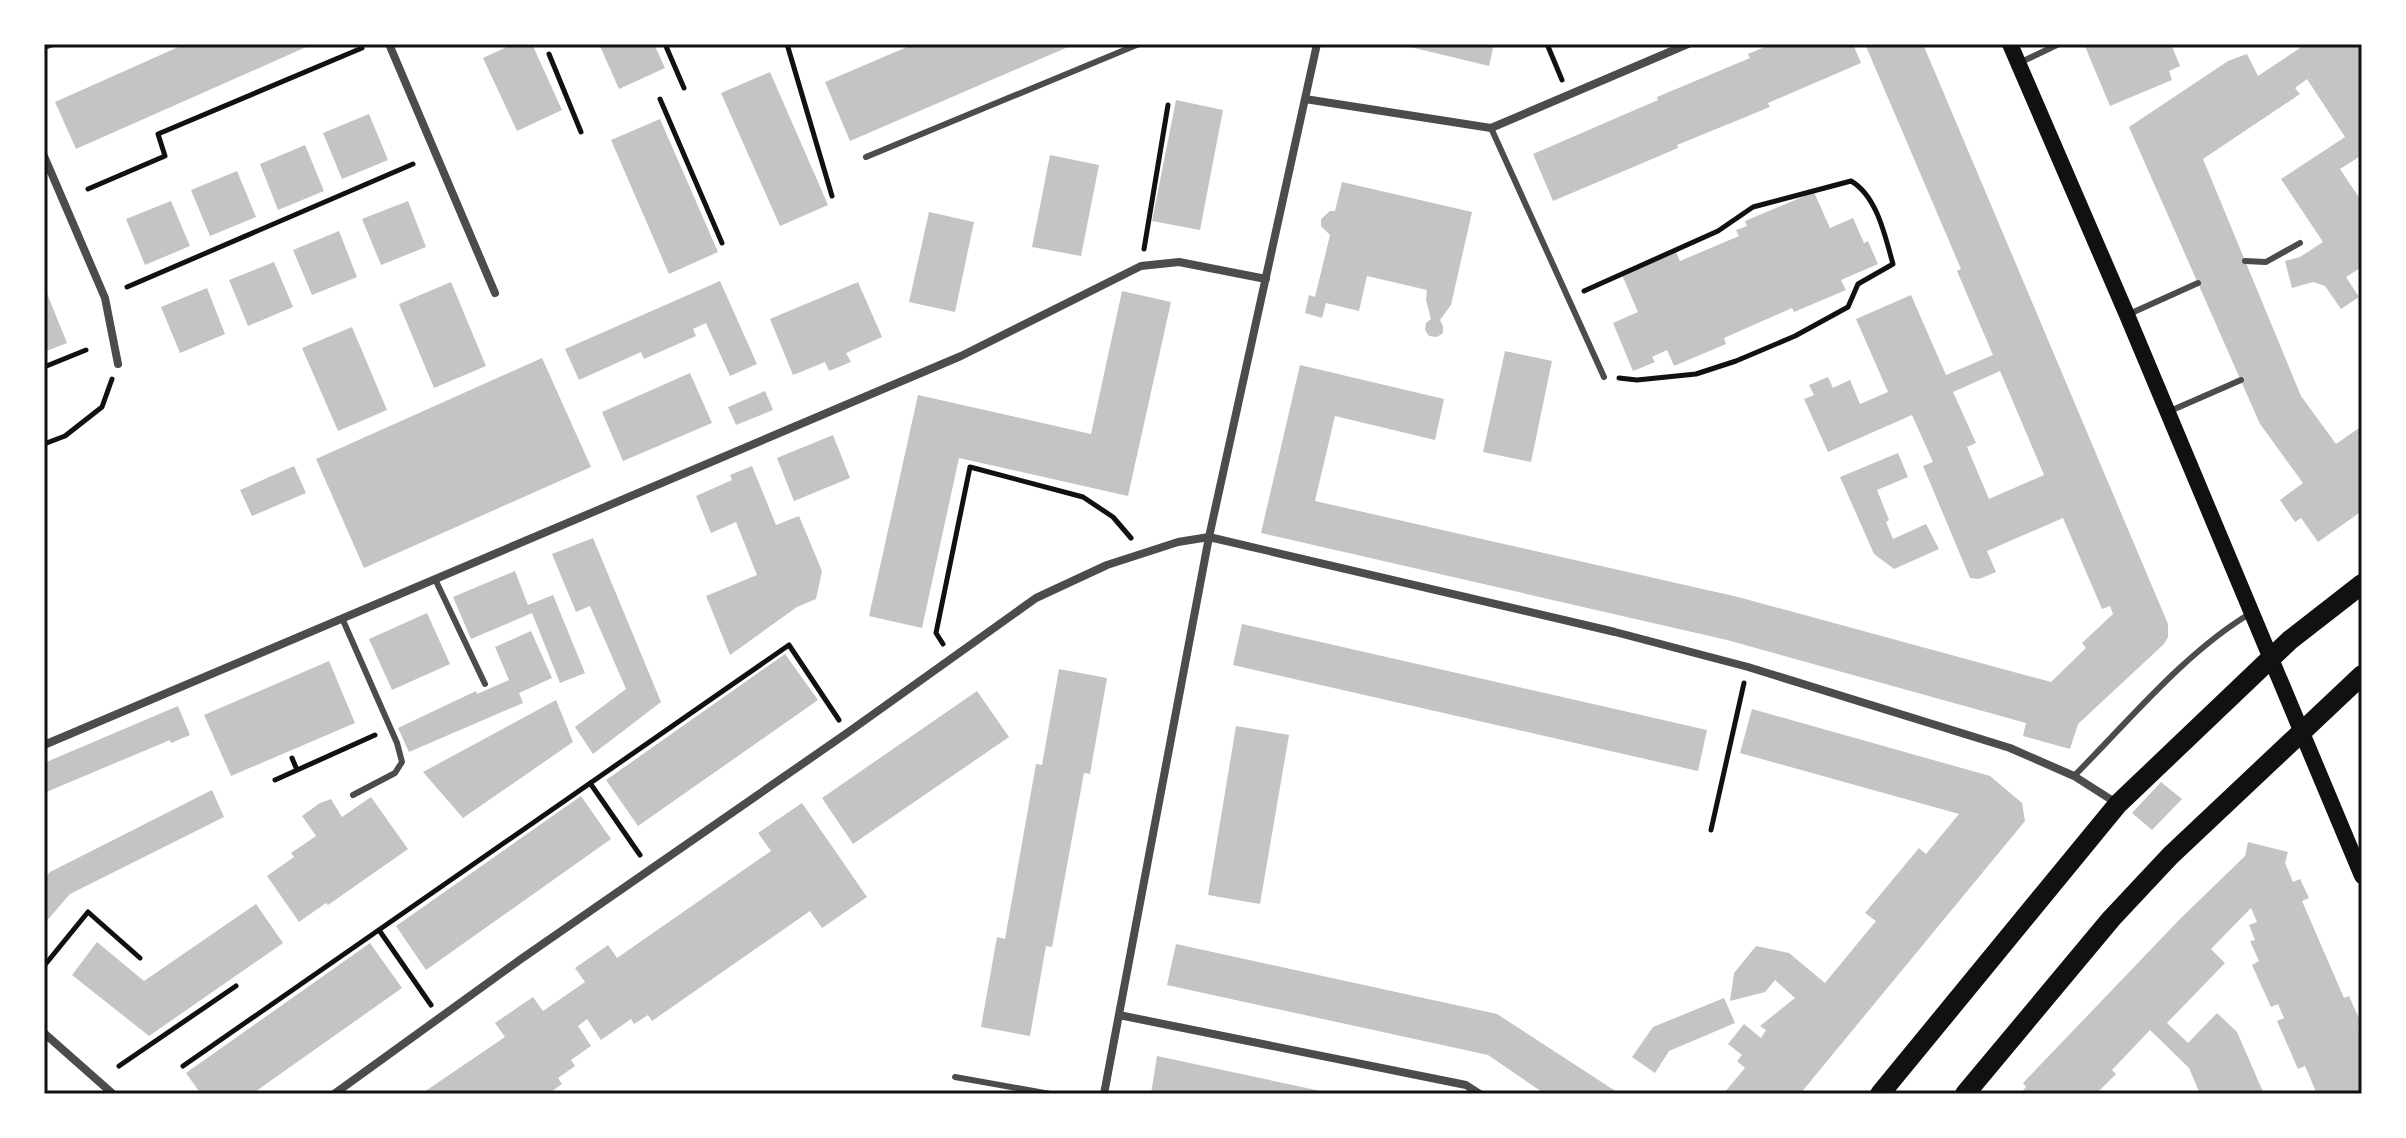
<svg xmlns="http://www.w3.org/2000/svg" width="2406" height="1138" viewBox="0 0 2406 1138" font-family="'Roboto Condensed',sans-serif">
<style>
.building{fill:#c4c4c4;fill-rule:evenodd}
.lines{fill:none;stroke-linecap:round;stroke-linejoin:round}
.path{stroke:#111;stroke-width:5}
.service{stroke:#4c4c4c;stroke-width:6}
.minor{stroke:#4c4c4c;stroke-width:8}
.secondary{stroke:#111;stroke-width:16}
.primary{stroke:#111;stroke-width:20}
.neatline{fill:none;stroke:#111;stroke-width:3}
</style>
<rect width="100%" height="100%" fill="#fff"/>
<path class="building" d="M 185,44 L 313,44 L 76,149 L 55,102 Z
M 513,44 L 532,44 L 562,110 L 517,131 L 483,58 Z
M 599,44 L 654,44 L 665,68 L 619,89 Z
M 914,44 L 1075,44 L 850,141 L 825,82 Z
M 1398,44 L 1494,44 L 1489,66 Z
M 1772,44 L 1853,44 L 1861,63 L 1768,103 L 1770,107 L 1677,145 L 1678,148 L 1553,201 L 1533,154 L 1658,100 L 1657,97 L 1750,58 L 1748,54 Z
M 1865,44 L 1923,44 L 2168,624 L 2168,637 L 2164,644 L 2078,724 L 2070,749 L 2023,736 L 2026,723 L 1727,640 L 1261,533 L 1300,365 L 1444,399 L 1435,440 L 1335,416 L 1315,501 L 1738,597 L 2051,682 L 2086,648 L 2082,643 L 2113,614 L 2110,606 L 2102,609 L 2063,518 L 1987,551 L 1996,572 L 1979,579 L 1970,578 L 1923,466 L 1933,462 L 1912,415 L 1828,452 L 1804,399 L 1814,395 L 1809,385 L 1828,377 L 1833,388 L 1850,380 L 1860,404 L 1888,392 L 1856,319 L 1911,295 L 1946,375 L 1993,355 L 1957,271 L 1961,269 ZM 2000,371 L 2044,475 L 1989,499 L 1967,447 L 1976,443 L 1953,392 Z
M 2084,44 L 2171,44 L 2180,66 L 2169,71 L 2172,80 L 2110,106 Z
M 2306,44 L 2362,44 L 2362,155 L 2340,169 L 2362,202 L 2362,267 L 2346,277 L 2359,297 L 2341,309 L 2325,286 L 2313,282 L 2292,288 L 2285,261 L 2300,257 L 2323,242 L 2281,179 L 2345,137 L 2307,79 L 2295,88 L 2300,94 L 2203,159 L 2301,396 L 2336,444 L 2362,426 L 2362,511 L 2318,542 L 2301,518 L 2295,522 L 2280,500 L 2303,483 L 2260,424 L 2129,127 L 2228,61 L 2247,54 L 2258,76 Z
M 770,72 L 828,205 L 780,226 L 721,93 Z
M 1176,100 L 1223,110 L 1200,230 L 1152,221 Z
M 369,114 L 388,160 L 342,179 L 323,133 Z
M 660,119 L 718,252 L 669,274 L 611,140 Z
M 305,145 L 324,191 L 278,210 L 260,164 Z
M 1050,155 L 1099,165 L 1081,256 L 1032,247 Z
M 237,171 L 256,217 L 210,236 L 191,190 Z
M 1342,182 L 1472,212 L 1451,305 L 1440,320 L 1443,326 L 1443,333 L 1437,337 L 1429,336 L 1425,330 L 1426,323 L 1431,319 L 1426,300 L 1427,290 L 1367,276 L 1359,311 L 1326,303 L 1322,318 L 1305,313 L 1309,295 L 1315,297 L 1330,235 L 1321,226 L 1321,219 L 1330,211 L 1335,211 Z
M 1814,192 L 1830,228 L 1853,218 L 1864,243 L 1868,241 L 1878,264 L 1841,280 L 1846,290 L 1794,312 L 1792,308 L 1724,338 L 1726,344 L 1674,366 L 1667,350 L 1652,357 L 1655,362 L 1633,371 L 1613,323 L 1638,312 L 1622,275 L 1676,252 L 1680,261 L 1739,236 L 1736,230 L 1747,226 L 1745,221 Z
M 171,201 L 190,246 L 145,265 L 126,219 Z
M 408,201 L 426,247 L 381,265 L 362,219 Z
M 929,212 L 974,222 L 955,312 L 909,302 Z
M 339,231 L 357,277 L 312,295 L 293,250 Z
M 274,262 L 293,307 L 248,326 L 229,280 Z
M 720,281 L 757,364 L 730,376 L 706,323 L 693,329 L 696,336 L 644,359 L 641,352 L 579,380 L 565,349 Z
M 451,282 L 486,366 L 434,388 L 399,304 Z
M 858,282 L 882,337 L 846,353 L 851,362 L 829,371 L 825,362 L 793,375 L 770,319 Z
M 44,286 L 67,343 L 44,352 Z
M 207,288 L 225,334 L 180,353 L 161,307 Z
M 1122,291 L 1171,302 L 1128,496 L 959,458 L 922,628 L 869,616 L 918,395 L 1091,434 Z
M 352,327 L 387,410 L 338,431 L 302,348 Z
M 1505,351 L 1552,361 L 1531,462 L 1483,452 Z
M 542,358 L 591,467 L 364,568 L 316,459 Z
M 690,373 L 712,423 L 623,461 L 602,412 Z
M 765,391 L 773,410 L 736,425 L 728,407 Z
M 833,435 L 850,478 L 794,501 L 777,458 Z
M 1898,453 L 1908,477 L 1877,490 L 1889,520 L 1886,522 L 1893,539 L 1926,524 L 1939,549 L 1894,569 L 1874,554 L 1840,477 Z
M 294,466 L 306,493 L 252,516 L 240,490 Z
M 752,466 L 776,525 L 799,516 L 822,571 L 816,599 L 797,607 L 730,655 L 706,596 L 757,575 L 736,522 L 711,533 L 696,496 L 732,480 L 730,475 Z
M 593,538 L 661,702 L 593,754 L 575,727 L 626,689 L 590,606 L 576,612 L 552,554 Z
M 515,571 L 528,605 L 553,595 L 585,673 L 560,683 L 532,613 L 471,639 L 453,597 Z
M 427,613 L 450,664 L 392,690 L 369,639 Z
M 1242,624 L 1707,730 L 1698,771 L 1233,665 Z
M 531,631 L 552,678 L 519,693 L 523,703 L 409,752 L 398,728 L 476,691 L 477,694 L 509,680 L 495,647 Z
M 785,654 L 818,700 L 638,826 L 606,780 Z
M 329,661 L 355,723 L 231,776 L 204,715 Z
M 1059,669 L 1107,678 L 1090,774 L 1084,773 L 1052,947 L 1046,946 L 1030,1036 L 981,1027 L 997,937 L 1005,939 L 1036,764 L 1042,765 Z
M 977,691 L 1009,737 L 853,844 L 822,798 Z
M 556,700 L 573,742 L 463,818 L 423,772 Z
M 178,706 L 190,735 L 171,743 L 170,740 L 44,793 L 44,763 Z
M 1752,709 L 1990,776 L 2022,803 L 2025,821 L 1800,1094 L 1723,1094 L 1745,1068 L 1737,1061 L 1742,1055 L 1728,1044 L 1744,1024 L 1761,1038 L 1766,1030 L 1760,1026 L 1795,998 L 1775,980 L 1765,992 L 1730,1001 L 1734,973 L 1756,946 L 1789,953 L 1825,983 L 1876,921 L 1865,913 L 1919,848 L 1926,854 L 1959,814 L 1740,753 Z
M 1236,726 L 1289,735 L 1260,904 L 1208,895 Z
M 2161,782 L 2182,799 L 2152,830 L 2132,813 Z
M 212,790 L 224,817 L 70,894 L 44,924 L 44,879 L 50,872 Z
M 581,796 L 611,839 L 426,970 L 396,926 Z
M 371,797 L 408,849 L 328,905 L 326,903 L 299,922 L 267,876 L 294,857 L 291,853 L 316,836 L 302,816 L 320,803 L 331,799 L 342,817 Z
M 802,803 L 867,897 L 822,928 L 810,911 L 652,1021 L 648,1015 L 634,1024 L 631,1019 L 601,1040 L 587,1019 L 578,1026 L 591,1046 L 571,1060 L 575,1066 L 558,1078 L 562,1084 L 548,1094 L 421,1094 L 505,1037 L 495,1023 L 533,997 L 543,1011 L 585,982 L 575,968 L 608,945 L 617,958 L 771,851 L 758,833 Z
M 2248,842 L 2288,852 L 2285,863 L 2293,882 L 2300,879 L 2309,898 L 2302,901 L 2344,998 L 2349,996 L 2362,1025 L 2358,1029 L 2362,1039 L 2362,1094 L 2317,1094 L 2305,1066 L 2298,1069 L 2277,1021 L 2284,1018 L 2278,1004 L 2271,1007 L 2252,965 L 2259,961 L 2250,941 L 2255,940 L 2249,925 L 2257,922 L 2251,908 L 2211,949 L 2225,963 L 2167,1023 L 2188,1043 L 2217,1013 L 2237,1032 L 2264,1094 L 2200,1094 L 2189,1068 L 2150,1030 L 2112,1070 L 2116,1074 L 2096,1094 L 2020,1094 L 2026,1087 L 2023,1083 L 2180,919 L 2245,856 Z
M 256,904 L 283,943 L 149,1036 L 72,975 L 97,942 L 144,981 Z
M 370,943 L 402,988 L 252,1094 L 201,1094 L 186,1073 Z
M 1176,944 L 1497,1014 L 1620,1094 L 1545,1094 L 1488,1055 L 1167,985 Z
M 1724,998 L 1735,1023 L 1669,1051 L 1655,1073 L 1632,1057 L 1653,1027 Z
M 1157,1056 L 1330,1093 L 1330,1094 L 1151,1094 Z"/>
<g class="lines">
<path class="path" d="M 665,44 L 684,88
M 787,44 L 832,196
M 1547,44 L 1562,80
M 549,54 L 581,132
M 660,99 L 722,243
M 88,189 L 165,156 L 158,134 L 362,48
M 1144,249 L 1168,105
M 127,287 L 413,164
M 1584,291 L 1718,231 L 1753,207 L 1851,181 C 1877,196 1885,236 1893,264 L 1858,284 L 1848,307 L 1795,336 L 1736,361 L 1696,374 L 1637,380 L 1619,378
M 44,367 L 86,350
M 44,444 L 65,436 L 102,407 L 112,379
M 943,644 L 936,633 L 970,467 L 1083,497 L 1113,517 L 1131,538
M 292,758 L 297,770
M 275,780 L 375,735
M 590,783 L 640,855
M 1711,830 L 1744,683
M 379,930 L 431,1005
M 44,966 L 88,912 L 140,958
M 119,1066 L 236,986
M 183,1066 L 789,645 L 839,720"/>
<path class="service" d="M 2019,63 L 2059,44
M 1491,128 L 1604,377
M 866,157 L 1139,44
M 2245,261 L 2266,262 L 2300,243
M 2127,315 L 2198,283
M 2170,411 L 2241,380
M 435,579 L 485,684
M 342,618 L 397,743 L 402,762 L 395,773 L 353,795
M 2074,776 C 2128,722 2185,652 2251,613
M 955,1077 L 1050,1094"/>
<path class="minor" d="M 389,44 L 495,293
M 44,46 L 50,44
M 1305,99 L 1491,128 L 1688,44
M 44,156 L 105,298 L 118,364
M 44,745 L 961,356 L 1141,266 L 1179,262 L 1266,279
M 1119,1015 L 1466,1085 L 1480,1094
M 44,1033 L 113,1094
M 334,1094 L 521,959 L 847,733 L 1036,598 L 1107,565 L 1178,542 L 1209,537 L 1615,632 L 1748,667 L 2010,748 L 2074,776 L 2118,804
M 1104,1094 L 1209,537 L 1317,44"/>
<path class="secondary" d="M 2010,44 L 2127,315 L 2362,876"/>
<path class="primary" d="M 1880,1094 L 2118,804 L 2290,640 L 2362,584
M 1965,1094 L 2111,919 L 2170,856 L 2362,675"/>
</g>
<rect width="2406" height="1138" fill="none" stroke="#ffffff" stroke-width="92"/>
<rect x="46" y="46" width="2314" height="1046" class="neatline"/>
</svg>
